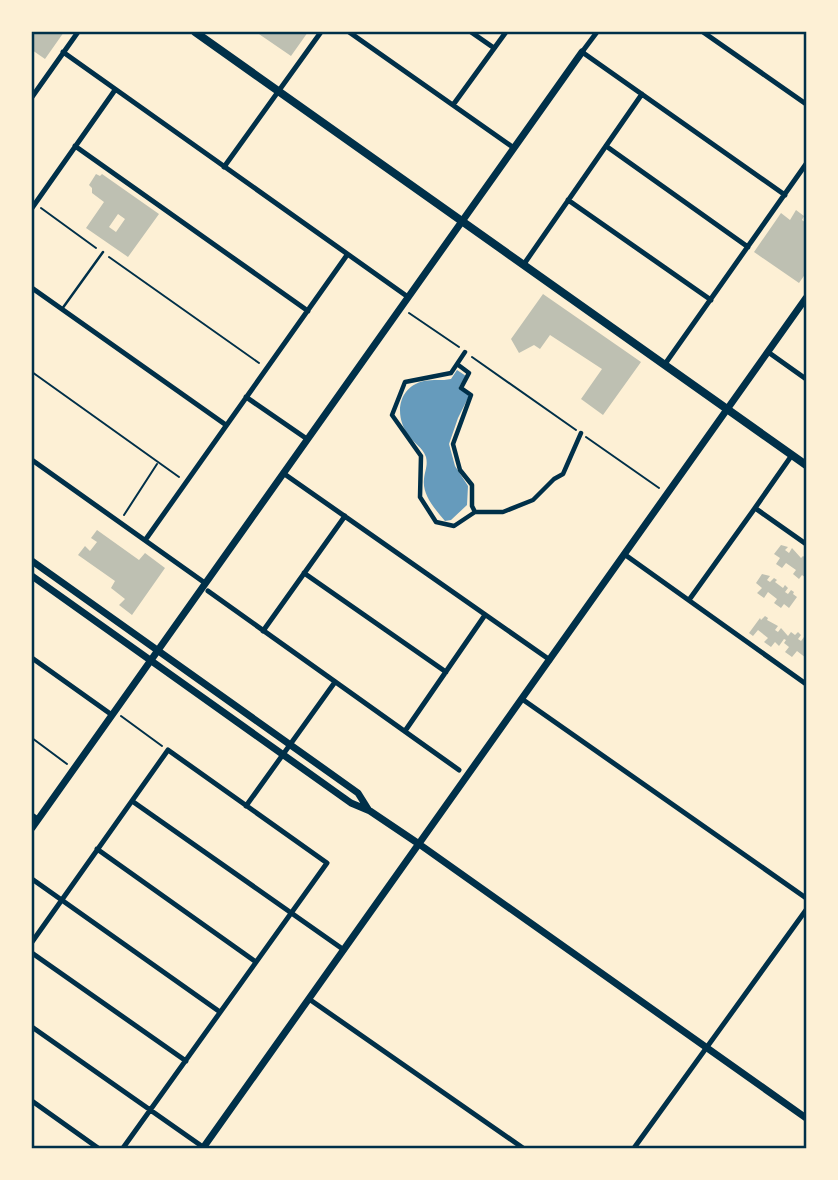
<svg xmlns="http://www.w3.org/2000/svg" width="838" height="1180" viewBox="0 0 838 1180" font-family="'Space Grotesk',sans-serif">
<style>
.water{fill:#669bbc}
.building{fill:#bec0b2;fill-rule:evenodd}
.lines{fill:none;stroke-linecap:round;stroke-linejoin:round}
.path{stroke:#003049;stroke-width:2}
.service{stroke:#003049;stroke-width:2.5}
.pedestrian{stroke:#003049;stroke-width:4.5}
.minor{stroke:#003049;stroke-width:5}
.tertiary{stroke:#003049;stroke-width:7}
.secondary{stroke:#003049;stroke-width:8}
.neatline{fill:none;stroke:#003049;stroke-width:2.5}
</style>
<rect width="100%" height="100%" fill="#fdf0d5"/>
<path class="water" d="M 457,370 L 466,376 L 459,387 L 469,396 L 458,418 L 449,444 L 455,466 L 468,486 L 467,505 L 451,520 L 445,521 C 435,509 422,495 424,479 C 425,470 428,466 426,457 C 422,447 416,445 409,436 C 394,417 397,387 424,381 C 433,379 442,381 451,379 Z"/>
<path class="building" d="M 32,32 L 64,32 L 45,59 L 32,50 Z
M 256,32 L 308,32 L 291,56 Z
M 96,174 L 100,176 L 102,174 L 159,214 L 128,257 L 86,228 L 104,202 L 92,193 L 92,188 L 89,185 ZM 118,214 L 125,219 L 116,232 L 109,227 Z
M 796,210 L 804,216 L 802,220 L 806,223 L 806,273 L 799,283 L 754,252 L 781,213 L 790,220 Z
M 543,294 L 641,362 L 603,415 L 581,399 L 602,369 L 550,335 L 540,349 L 534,345 L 519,353 L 511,339 Z
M 97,530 L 139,560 L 145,553 L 165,568 L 132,615 L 119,605 L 125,599 L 111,588 L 115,581 L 78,555 L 85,546 L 90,551 L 97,542 L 91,538 Z
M 781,545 L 788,547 L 785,550 L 789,553 L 792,548 L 801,558 L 803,556 L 806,558 L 804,563 L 806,565 L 806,578 L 802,575 L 799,579 L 793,574 L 796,570 L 786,563 L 782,568 L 776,564 L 780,558 L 774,554 Z
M 762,574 L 770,576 L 767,580 L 770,582 L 774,578 L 777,580 L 775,582 L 783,588 L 785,585 L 788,588 L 785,592 L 788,594 L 791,590 L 794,592 L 793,594 L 797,597 L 789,608 L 784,604 L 781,608 L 774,603 L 777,599 L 768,592 L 764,598 L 757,593 L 762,588 L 756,583 Z
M 765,616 L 768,618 L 767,620 L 778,626 L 775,630 L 778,632 L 781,628 L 788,636 L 791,632 L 795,635 L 798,632 L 801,635 L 798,639 L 801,641 L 804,637 L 806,639 L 806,658 L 797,651 L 792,657 L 785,652 L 789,647 L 784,643 L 786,640 L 784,639 L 779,646 L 775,642 L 771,647 L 764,642 L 768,638 L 758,630 L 753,636 L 749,633 L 760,618 L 761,620 Z"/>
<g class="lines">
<path class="path" d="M 41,208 L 96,248
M 109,257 L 259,363
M 409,313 L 459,347
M 472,357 L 576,430
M 32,372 L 179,477
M 586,437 L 659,488
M 124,515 L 157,464
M 121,716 L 162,746
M 32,738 L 67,764"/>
<path class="service" d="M 62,309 L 103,252"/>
<path class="pedestrian" d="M 465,352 L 451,373 L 405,382 L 392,415 L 421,456 L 420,497 L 436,522 L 454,526 L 475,512 L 503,512 L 533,500 L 554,479 L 563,474 L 581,433
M 457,364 L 469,373 L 461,388 L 471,395 L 453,444 L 460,470 L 472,485 L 472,506 L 475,512"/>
<path class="minor" d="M 349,32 L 514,148
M 471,32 L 494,48
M 597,32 L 582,52 L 785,195
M 703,32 L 806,104
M 63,52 L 408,297
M 32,97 L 78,32
M 453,105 L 506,32
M 75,146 L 308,311
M 606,146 L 748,247
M 224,167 L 321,32
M 568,200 L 711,300
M 32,208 L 115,90
M 524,264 L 642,94
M 32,288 L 226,425
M 768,352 L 806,379
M 665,364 L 806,164
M 246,397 L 307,439
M 792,455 L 755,508 L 806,544
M 32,460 L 205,583
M 283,473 L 550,660
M 146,539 L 347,255
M 624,554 L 806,684
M 304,573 L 446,672
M 208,591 L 459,770
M 689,600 L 755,508
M 263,631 L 345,516
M 32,658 L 112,715
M 522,699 L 806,898
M 405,731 L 485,615
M 132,801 L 344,950
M 246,806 L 335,682
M 32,815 L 38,819
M 97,849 L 256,962
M 32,879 L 220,1012
M 32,942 L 168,750 L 327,863 L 123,1148
M 32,953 L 186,1061
M 309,999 L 523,1148
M 32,1027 L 203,1147
M 32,1101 L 98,1148
M 634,1148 L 806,910"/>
<path class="tertiary" d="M 32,561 L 358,793 L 368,809
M 32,576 L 351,803 L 370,811 L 419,844 L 806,1118
M 32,828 L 582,52
M 203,1148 L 806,298"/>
<path class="secondary" d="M 195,32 L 806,465"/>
</g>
<rect width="838" height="1180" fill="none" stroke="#fdf0d5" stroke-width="66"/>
<rect x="33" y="33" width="772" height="1114" class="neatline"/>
</svg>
